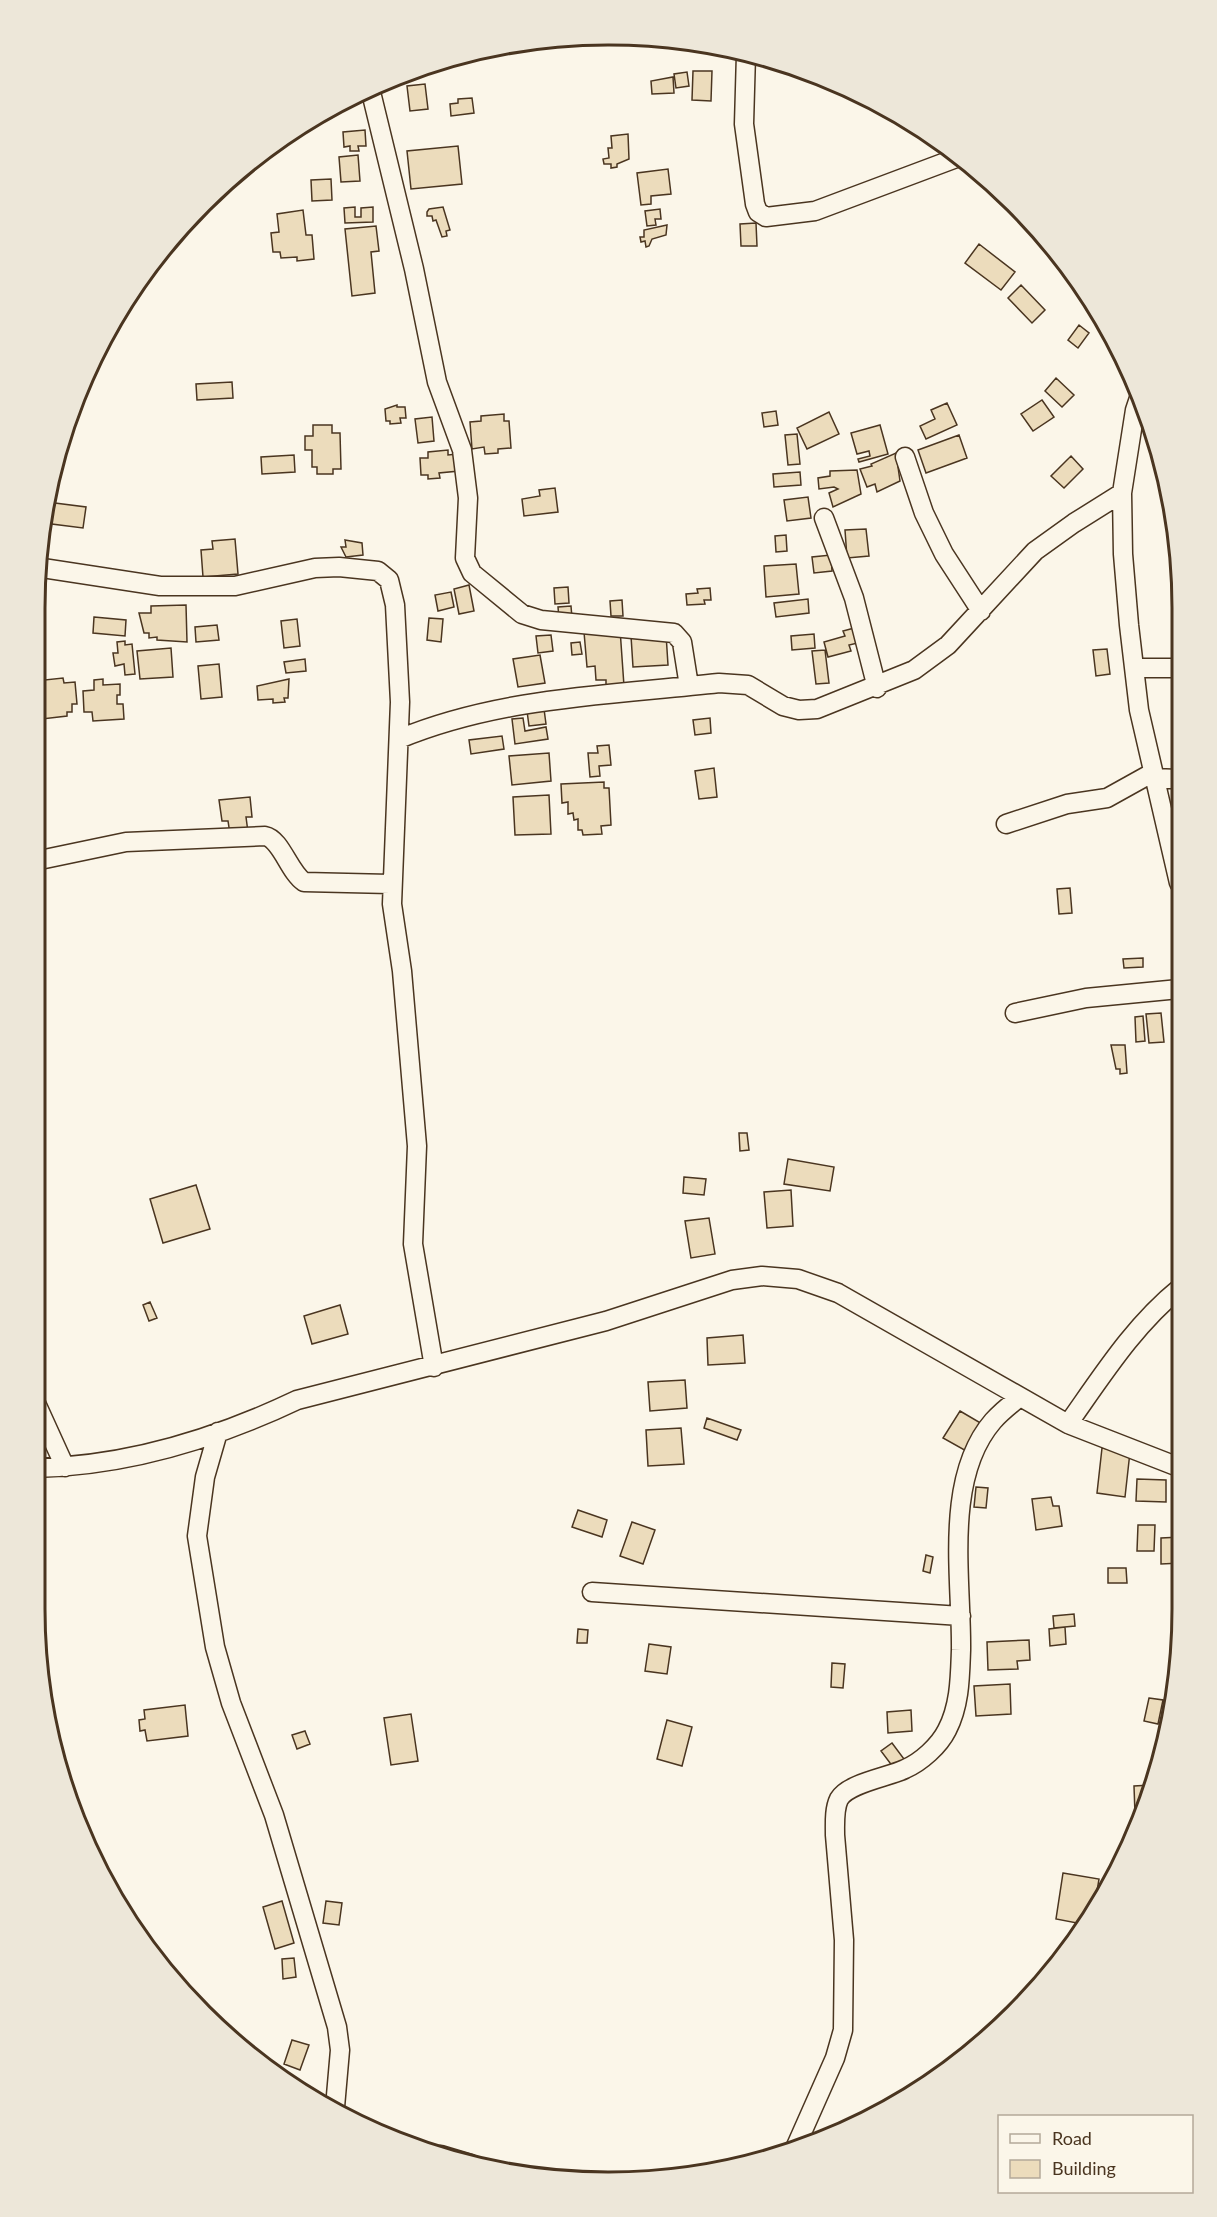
<svg xmlns="http://www.w3.org/2000/svg" width="1217" height="2217" viewBox="0 0 1217 2217" font-family="Lato,sans-serif">
<style>
.building{fill:#ecdcbc;stroke:#4a3520;stroke-width:1.5}
.lines{fill:none;stroke-linecap:round;stroke-linejoin:round}
.minor-casing{stroke:#4a3520;stroke-width:21}
.minor{stroke:#fbf6e9;stroke-width:18}
.rim{fill:none;stroke:#4a3520;stroke-width:3}
</style>
<rect width="100%" height="100%" fill="#fbf6e9"/>
<path class="building" d="M 693,71 L 712,71 L 711,101 L 692,100 Z
M 687,72 L 689,86 L 676,88 L 674,74 Z
M 673,77 L 674,93 L 652,94 L 651,81 Z
M 425,84 L 428,109 L 410,111 L 407,86 Z
M 472,98 L 474,113 L 451,116 L 450,104 L 458,103 L 458,99 Z
M 365,130 L 366,146 L 358,146 L 359,151 L 350,151 L 350,146 L 344,147 L 343,132 Z
M 628,134 L 629,159 L 617,164 L 617,167 L 611,168 L 611,164 L 604,164 L 603,159 L 609,158 L 608,148 L 612,148 L 611,136 Z
M 458,146 L 462,184 L 411,189 L 407,151 Z
M 358,155 L 360,181 L 341,182 L 339,157 Z
M 668,169 L 671,194 L 651,196 L 651,204 L 641,205 L 637,173 Z
M 331,179 L 332,200 L 312,201 L 311,180 Z
M 355,207 L 355,217 L 361,217 L 361,208 L 373,207 L 373,222 L 345,223 L 344,208 Z
M 443,207 L 450,230 L 446,231 L 447,236 L 442,237 L 436,220 L 433,221 L 432,216 L 427,216 L 427,212 L 429,209 Z
M 660,209 L 661,219 L 655,219 L 656,225 L 647,226 L 645,211 Z
M 303,210 L 306,235 L 312,235 L 314,259 L 297,261 L 297,257 L 281,258 L 280,252 L 273,252 L 271,233 L 279,232 L 277,214 Z
M 756,223 L 757,246 L 741,246 L 740,224 Z
M 667,225 L 666,235 L 652,239 L 649,246 L 646,247 L 645,241 L 641,242 L 640,237 L 644,237 L 644,230 Z
M 376,226 L 379,251 L 371,252 L 375,293 L 352,296 L 345,229 Z
M 979,244 L 1015,272 L 1001,290 L 965,263 Z
M 1021,285 L 1045,310 L 1032,323 L 1008,298 Z
M 1079,325 L 1089,333 L 1078,348 L 1068,340 Z
M 1056,378 L 1074,395 L 1062,407 L 1045,391 Z
M 232,382 L 233,398 L 197,400 L 196,384 Z
M 1042,400 L 1054,417 L 1033,431 L 1021,414 Z
M 947,403 L 957,425 L 926,439 L 920,426 L 935,419 L 931,410 Z
M 397,405 L 397,407 L 405,407 L 406,418 L 400,418 L 401,423 L 390,424 L 390,421 L 386,421 L 385,409 Z
M 776,411 L 778,425 L 764,427 L 762,413 Z
M 829,412 L 839,434 L 807,449 L 797,428 Z
M 504,414 L 504,421 L 509,421 L 511,448 L 498,449 L 498,453 L 485,454 L 484,447 L 472,449 L 470,422 L 481,421 L 481,416 Z
M 432,417 L 434,441 L 418,443 L 415,419 Z
M 313,425 L 332,425 L 332,433 L 340,433 L 341,469 L 333,469 L 333,474 L 317,474 L 317,467 L 312,467 L 312,450 L 305,450 L 305,436 L 313,436 Z
M 880,425 L 888,454 L 859,462 L 858,459 L 870,456 L 869,451 L 857,454 L 851,433 Z
M 797,434 L 800,464 L 788,465 L 785,435 Z
M 959,435 L 967,458 L 926,473 L 918,450 Z
M 448,450 L 448,455 L 458,454 L 459,471 L 439,473 L 440,478 L 428,479 L 428,475 L 421,475 L 420,458 L 428,458 L 428,452 Z
M 896,453 L 900,481 L 877,492 L 875,484 L 867,487 L 860,469 L 872,466 L 871,464 Z
M 294,455 L 295,472 L 262,474 L 261,457 Z
M 1071,456 L 1083,469 L 1064,488 L 1051,476 Z
M 857,470 L 861,494 L 833,507 L 829,493 L 838,489 L 834,487 L 819,489 L 818,478 L 830,476 L 830,471 Z
M 800,472 L 801,485 L 774,487 L 773,474 Z
M 555,488 L 558,512 L 524,516 L 522,499 L 540,496 L 539,490 Z
M 808,497 L 811,518 L 787,521 L 784,500 Z
M 47,502 L 86,507 L 83,528 L 44,523 Z
M 866,529 L 869,556 L 847,558 L 845,530 Z
M 786,535 L 787,551 L 776,552 L 775,536 Z
M 235,539 L 238,574 L 203,577 L 201,550 L 213,549 L 212,541 Z
M 345,540 L 362,543 L 363,555 L 346,557 L 341,547 L 346,547 Z
M 831,555 L 832,571 L 814,573 L 812,557 Z
M 796,564 L 799,594 L 766,597 L 764,566 Z
M 469,585 L 474,611 L 459,614 L 454,589 Z
M 568,587 L 569,603 L 555,604 L 554,588 Z
M 710,588 L 711,600 L 704,600 L 705,604 L 687,605 L 686,594 L 698,593 L 697,589 Z
M 451,592 L 454,607 L 438,611 L 435,595 Z
M 808,599 L 809,613 L 776,617 L 774,603 Z
M 622,600 L 623,616 L 611,616 L 610,601 Z
M 186,605 L 187,642 L 157,640 L 157,637 L 149,638 L 149,633 L 144,633 L 139,613 L 151,613 L 151,606 Z
M 571,606 L 572,618 L 559,619 L 558,607 Z
M 94,617 L 126,620 L 125,636 L 93,633 Z
M 429,618 L 443,619 L 441,642 L 427,640 Z
M 297,619 L 300,646 L 284,648 L 281,621 Z
M 217,625 L 219,640 L 196,642 L 195,627 Z
M 858,627 L 862,642 L 849,645 L 851,651 L 828,657 L 824,642 L 845,636 L 843,631 Z
M 620,629 L 624,686 L 606,687 L 606,680 L 596,680 L 595,666 L 587,667 L 584,632 Z
M 666,634 L 668,665 L 633,667 L 631,636 Z
M 814,634 L 815,648 L 792,650 L 791,636 Z
M 551,635 L 553,651 L 538,653 L 536,636 Z
M 125,641 L 125,645 L 132,644 L 135,674 L 125,675 L 124,664 L 115,666 L 113,653 L 118,653 L 117,642 Z
M 580,642 L 582,654 L 572,655 L 571,643 Z
M 171,648 L 173,677 L 140,679 L 137,651 Z
M 1107,649 L 1110,674 L 1096,676 L 1093,650 Z
M 825,650 L 829,683 L 816,684 L 812,651 Z
M 540,655 L 545,683 L 518,687 L 513,659 Z
M 305,659 L 306,671 L 286,673 L 284,662 Z
M 219,664 L 222,697 L 201,699 L 198,666 Z
M 45,673 L 45,680 L 63,678 L 64,683 L 75,682 L 77,704 L 72,704 L 72,712 L 67,712 L 67,716 L 42,719 L 41,710 L 36,710 L 36,674 Z
M 103,679 L 103,685 L 120,684 L 120,695 L 117,695 L 117,704 L 123,704 L 124,719 L 93,721 L 92,712 L 84,712 L 83,691 L 94,690 L 94,680 Z
M 289,679 L 288,698 L 284,698 L 285,702 L 273,703 L 273,699 L 258,700 L 257,686 Z
M 544,709 L 546,724 L 529,726 L 527,711 Z
M 523,718 L 525,731 L 546,727 L 548,739 L 515,744 L 512,719 Z
M 710,718 L 711,733 L 695,735 L 693,720 Z
M 502,736 L 504,749 L 471,754 L 469,740 Z
M 609,745 L 611,765 L 599,766 L 600,776 L 590,777 L 588,753 L 598,753 L 597,746 Z
M 549,753 L 551,781 L 512,785 L 509,756 Z
M 714,768 L 717,797 L 699,799 L 695,771 Z
M 604,782 L 604,788 L 609,788 L 611,825 L 601,826 L 602,834 L 583,835 L 582,830 L 578,830 L 578,819 L 574,820 L 573,813 L 568,814 L 568,802 L 562,803 L 561,784 Z
M 549,795 L 551,834 L 515,835 L 513,797 Z
M 250,797 L 252,817 L 246,817 L 248,832 L 230,834 L 228,821 L 222,821 L 219,800 Z
M 1070,888 L 1072,913 L 1059,914 L 1057,889 Z
M 1143,958 L 1143,967 L 1124,968 L 1123,959 Z
M 1161,1013 L 1164,1042 L 1149,1043 L 1146,1014 Z
M 1143,1016 L 1145,1041 L 1136,1042 L 1135,1017 Z
M 1111,1045 L 1125,1045 L 1127,1073 L 1120,1074 L 1120,1069 L 1116,1069 Z
M 739,1133 L 747,1133 L 749,1150 L 740,1151 Z
M 788,1159 L 834,1167 L 830,1191 L 784,1184 Z
M 684,1177 L 706,1179 L 704,1195 L 683,1193 Z
M 196,1185 L 210,1229 L 163,1243 L 150,1199 Z
M 791,1190 L 793,1226 L 767,1228 L 764,1192 Z
M 709,1218 L 715,1254 L 691,1258 L 685,1221 Z
M 150,1302 L 157,1318 L 149,1321 L 143,1305 Z
M 340,1305 L 348,1334 L 312,1344 L 304,1316 Z
M 743,1335 L 745,1363 L 708,1365 L 707,1338 Z
M 685,1380 L 687,1408 L 650,1411 L 648,1382 Z
M 960,1411 L 984,1425 L 968,1452 L 943,1438 Z
M 707,1418 L 741,1430 L 737,1440 L 704,1428 Z
M 681,1428 L 684,1464 L 648,1466 L 646,1430 Z
M 1102,1448 L 1130,1452 L 1125,1497 L 1097,1493 Z
M 1137,1479 L 1166,1480 L 1166,1502 L 1136,1501 Z
M 976,1487 L 988,1488 L 986,1508 L 974,1507 Z
M 1051,1497 L 1053,1506 L 1059,1506 L 1062,1526 L 1036,1530 L 1032,1499 Z
M 578,1510 L 607,1520 L 602,1537 L 572,1527 Z
M 632,1522 L 655,1530 L 643,1564 L 620,1556 Z
M 1138,1525 L 1155,1525 L 1154,1551 L 1137,1551 Z
M 1181,1537 L 1181,1563 L 1161,1564 L 1161,1538 Z
M 926,1555 L 933,1557 L 930,1573 L 923,1571 Z
M 1108,1568 L 1126,1568 L 1127,1583 L 1108,1583 Z
M 1074,1614 L 1075,1626 L 1054,1628 L 1053,1616 Z
M 1065,1627 L 1066,1644 L 1050,1646 L 1049,1629 Z
M 578,1629 L 588,1630 L 587,1643 L 577,1643 Z
M 1029,1640 L 1030,1660 L 1017,1661 L 1018,1669 L 988,1670 L 987,1642 Z
M 649,1644 L 671,1647 L 667,1674 L 645,1671 Z
M 832,1663 L 845,1664 L 843,1688 L 831,1687 Z
M 1010,1684 L 1011,1714 L 976,1716 L 974,1686 Z
M 1149,1698 L 1163,1700 L 1158,1724 L 1144,1721 Z
M 185,1705 L 188,1736 L 147,1741 L 145,1730 L 140,1731 L 139,1720 L 145,1719 L 144,1710 Z
M 911,1710 L 912,1731 L 888,1733 L 887,1712 Z
M 411,1714 L 418,1761 L 391,1765 L 384,1718 Z
M 667,1720 L 692,1727 L 682,1766 L 657,1759 Z
M 305,1731 L 310,1744 L 297,1749 L 292,1735 Z
M 892,1743 L 904,1759 L 893,1767 L 881,1751 Z
M 1151,1785 L 1139,1814 L 1135,1814 L 1134,1786 Z
M 1063,1873 L 1099,1879 L 1094,1909 L 1082,1924 L 1056,1919 Z
M 282,1901 L 294,1943 L 275,1949 L 263,1907 Z
M 326,1901 L 342,1903 L 339,1925 L 323,1923 Z
M 294,1958 L 296,1977 L 283,1979 L 282,1959 Z
M 292,2040 L 309,2045 L 300,2070 L 284,2064 Z"/>
<g class="lines">
<defs>
<path id="minor" d="M 746,54 L 744,124 L 755,204 L 758,212 L 766,217 L 815,211 L 959,157
M 370,88 L 414,269 L 437,382 L 462,450 L 468,498 L 465,558 L 472,573 L 522,614 L 541,620 L 674,633 L 682,642 L 689,686
M 1139,398 L 1135,410 L 1122,493 L 1123,554 L 1129,625 L 1139,710 L 1179,883
M 905,457 L 924,513 L 944,554 L 981,611
M 824,518 L 854,598 L 877,688
M 36,567 L 160,586 L 235,586 L 315,568 L 339,567 L 378,571 L 389,580 L 395,605 L 400,702 L 392,904 L 402,971 L 417,1146 L 413,1244 L 434,1367
M 1135,668 L 1178,668
M 399,739 C 500,697 611,695 719,683 L 748,685 L 783,706 L 799,710 L 817,709 L 914,670 L 948,645 L 1035,551 L 1074,523 L 1122,493
M 1153,778 L 1178,779
M 1006,824 L 1067,804 L 1107,798 L 1152,773
M 35,861 L 126,842 L 265,836 C 281,839 289,872 304,882 L 390,884
M 1015,1013 L 1086,998 L 1179,989
M 35,1401 L 65,1467
M 1068,1424 C 1102,1376 1134,1325 1180,1288
M 218,1432 L 205,1477 L 197,1536 L 215,1647 L 231,1703 L 274,1815 L 337,2027 L 340,2050 L 335,2107
M 35,1468 C 125,1466 215,1439 297,1400 L 606,1321 L 732,1280 L 762,1276 L 798,1279 L 838,1293 L 1068,1424 L 1181,1468
M 592,1592 L 961,1616
M 796,2146 L 835,2058 L 843,2030 L 844,1940 L 835,1835 C 835,1824 834,1809 839,1799 C 848,1783 889,1777 905,1769 C 921,1762 939,1746 947,1730 C 960,1705 960,1677 961,1650 C 962,1580 943,1479 993,1421 C 1001,1412 1011,1404 1020,1397
M 441,2155 L 471,2164"/>
</defs>
<use href="#minor" class="minor-casing"/>
<use href="#minor" class="minor"/>
</g>
<path d="M0 0H1217V2217H0ZM608 45H609A563 563 0 0 1 1172 608V1609A563 563 0 0 1 609 2172H608A563 563 0 0 1 45 1609V608A563 563 0 0 1 608 45Z" fill="#ede7d9" fill-rule="evenodd"/>
<path class="rim" d="M608 45H609A563 563 0 0 1 1172 608V1609A563 563 0 0 1 609 2172H608A563 563 0 0 1 45 1609V608A563 563 0 0 1 608 45Z"/>
<rect x="998" y="2115" width="195" height="78" fill="#fbf6e9" stroke="#b4a999" stroke-width="1.5"/>
<rect x="1010" y="2134" width="30" height="9" fill="#fbf6e9" stroke="#b4a999" stroke-width="1.5"/>
<text x="1052" y="2145" font-size="18" fill="#4a3520">Road</text>
<rect x="1010" y="2160" width="30" height="18" fill="#ecdcbc" stroke="#b4a999" stroke-width="1.5"/>
<text x="1052" y="2175" font-size="18" fill="#4a3520">Building</text>
</svg>
